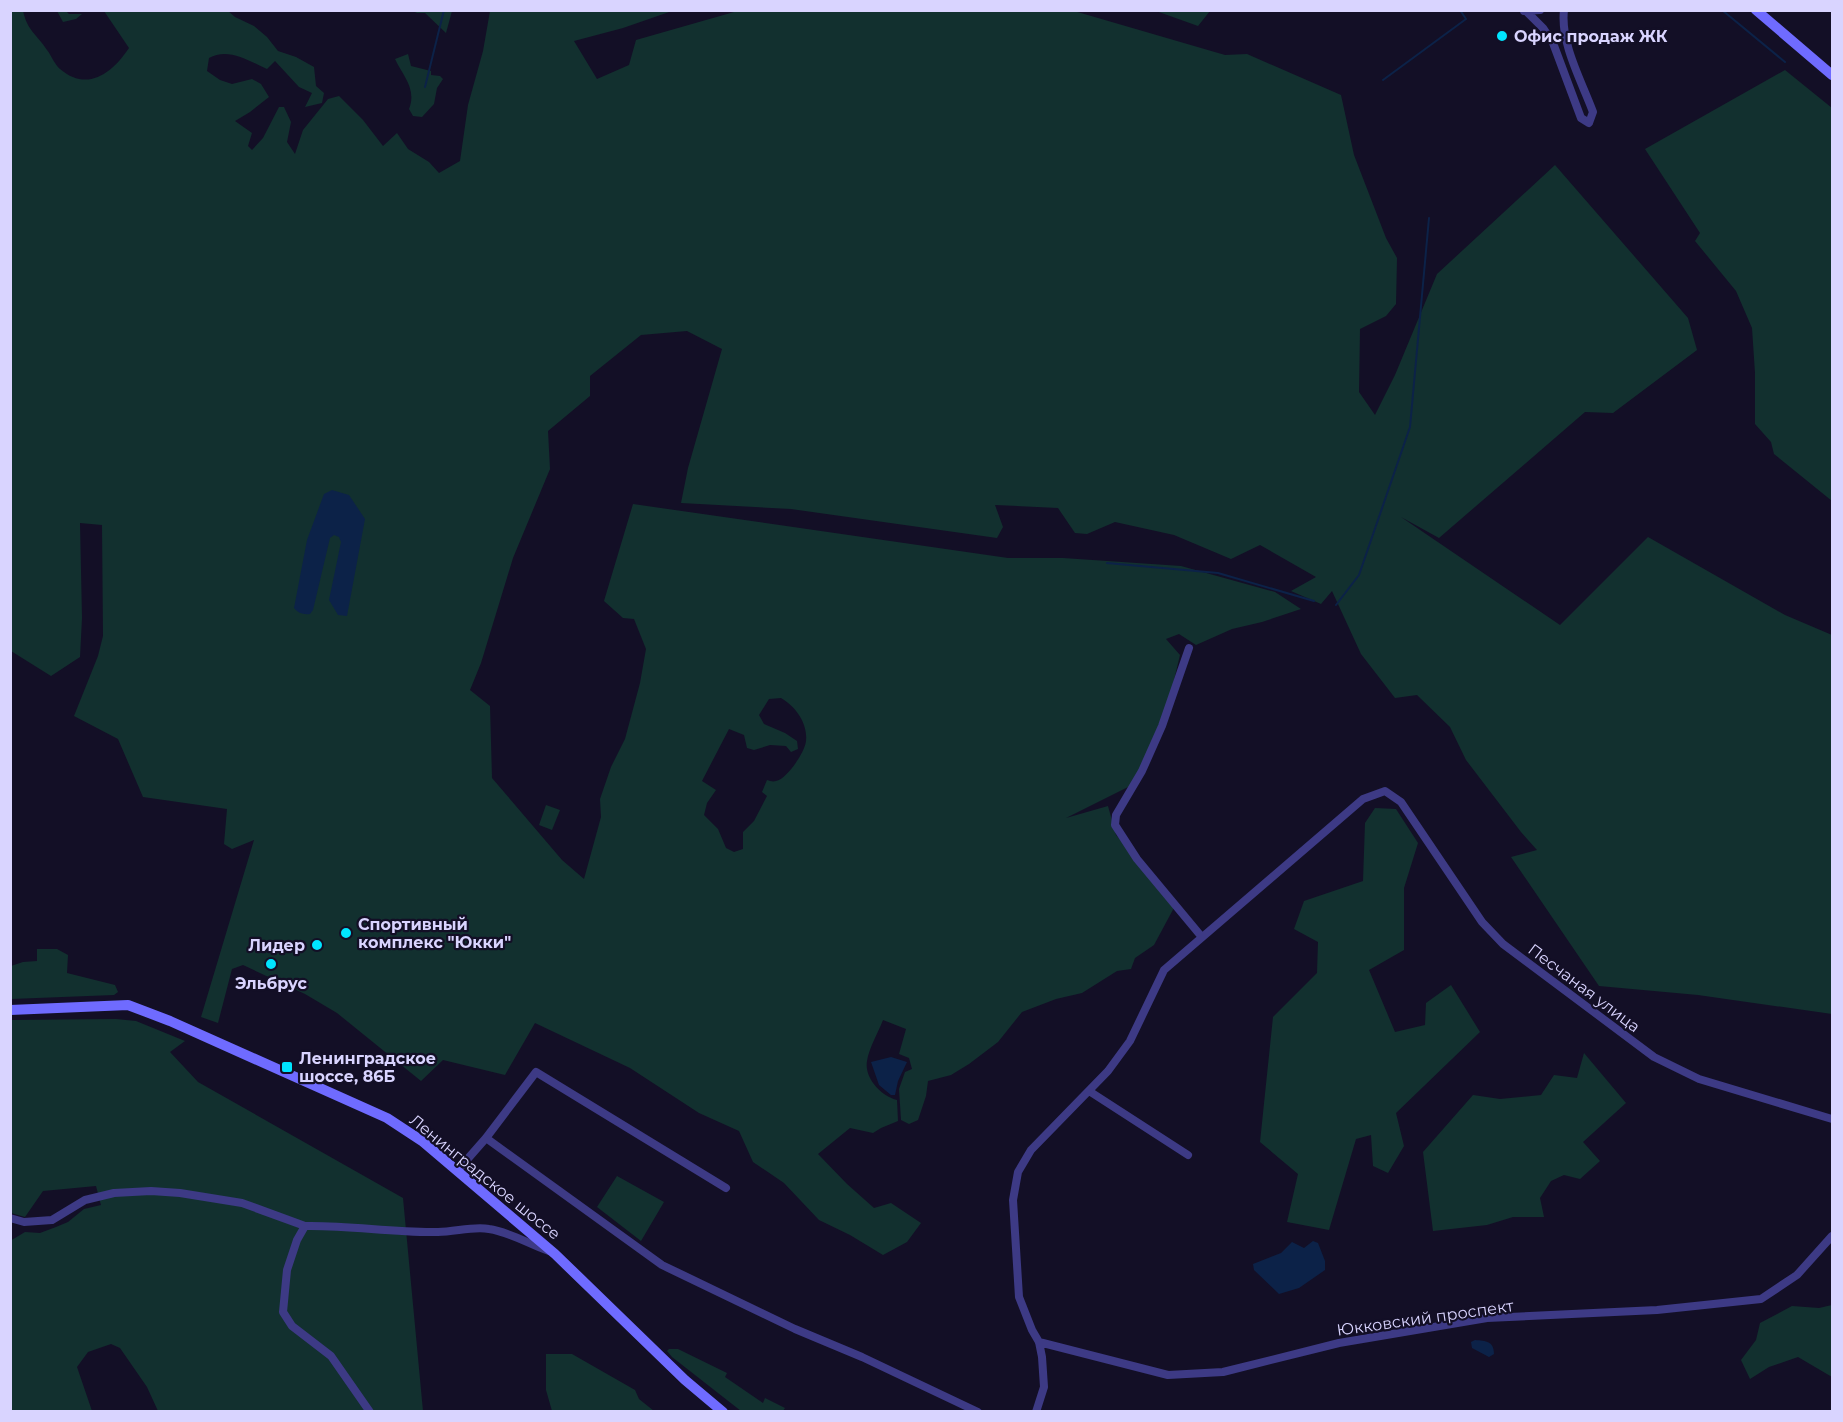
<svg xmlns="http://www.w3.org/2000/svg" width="1843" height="1422" viewBox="0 0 1843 1422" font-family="Montserrat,sans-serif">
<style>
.green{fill:#12302f;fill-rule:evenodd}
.water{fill:#0c2248}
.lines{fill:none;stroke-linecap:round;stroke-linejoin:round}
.stream{stroke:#0c2248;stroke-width:2}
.street{stroke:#3d3a85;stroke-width:8}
.secondary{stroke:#6f6bff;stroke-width:10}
.poi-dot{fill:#00e5ff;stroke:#130f26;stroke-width:2}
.labels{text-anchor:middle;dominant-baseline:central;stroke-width:4.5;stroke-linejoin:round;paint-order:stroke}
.poi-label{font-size:16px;font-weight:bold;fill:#d9d4ff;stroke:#130f26;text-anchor:start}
.street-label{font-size:16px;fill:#d9d4ff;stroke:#130f26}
</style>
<rect width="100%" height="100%" fill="#130f26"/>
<path class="green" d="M 741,10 L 1074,11 L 1225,55 L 1247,54 L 1341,95 L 1354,155 L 1386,238 L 1397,258 L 1396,304 L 1386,316 L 1360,329 L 1359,392 L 1375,415 L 1395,375 L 1437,274 L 1555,165 L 1688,318 L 1697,350 L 1613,413 L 1585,412 L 1439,538 L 1401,517 L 1560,625 L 1648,537 L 1785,615 L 1832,635 L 1832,1014 L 1698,995 L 1599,986 L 1511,857 L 1537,850 L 1521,832 L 1466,760 L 1450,727 L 1417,695 L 1395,698 L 1361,654 L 1332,591 L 1321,604 L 1291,591 L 1316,577 L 1260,545 L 1231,559 L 1174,535 L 1115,522 L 1087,534 L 1075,533 L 1058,508 L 995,505 L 1003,527 L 997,538 L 791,509 L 681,503 L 688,468 L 722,349 L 687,331 L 641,335 L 590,376 L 590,396 L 548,431 L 550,469 L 513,558 L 481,663 L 470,690 L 490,706 L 492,778 L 562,860 L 584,879 L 601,817 L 600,799 L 611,767 L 625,739 L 640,683 L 646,649 L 634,619 L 623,618 L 604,601 L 633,504 L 1008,558 L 1063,558 L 1181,566 L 1275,592 L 1301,609 L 1262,622 L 1232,629 L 1196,645 L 1179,634 L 1166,639 L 1180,655 L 1168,705 L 1132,785 L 1066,818 L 1108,806 L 1116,835 L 1176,904 L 1154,945 L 1135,958 L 1131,969 L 1117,971 L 1082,993 L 1056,999 L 1022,1012 L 998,1042 L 969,1064 L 951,1075 L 928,1081 L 926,1096 L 918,1120 L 909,1124 L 901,1120 L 899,1089 L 905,1072 L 912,1069 L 909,1058 L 899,1054 L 906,1029 L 883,1020 C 878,1033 869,1048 867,1061 C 864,1078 881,1096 897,1100 L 898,1121 L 881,1128 L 873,1133 L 850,1128 L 818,1154 L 847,1184 L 874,1208 L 891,1203 L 921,1223 L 907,1242 L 883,1255 L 850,1235 L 819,1220 L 784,1183 L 753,1162 L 739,1131 L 699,1113 L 630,1068 L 535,1023 L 505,1075 L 443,1060 L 421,1081 L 337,1013 L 305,994 L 243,965 L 232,969 L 218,1023 L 201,1017 L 254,840 L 232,849 L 224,844 L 227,809 L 143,797 L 118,739 L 74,716 L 98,656 L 103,636 L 102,525 L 80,523 L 82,618 L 80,657 L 51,676 L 11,651 L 10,11 L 23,11 C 28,32 36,33 47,50 C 51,55 55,65 60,69 C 88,93 113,72 129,48 L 104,11 L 228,11 L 235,17 L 254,26 L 267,37 L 278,51 L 296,57 L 314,67 L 316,86 L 324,93 L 322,103 L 305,107 L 312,93 L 299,87 L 275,61 L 267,69 C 249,61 228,47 209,58 L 207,71 L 220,80 L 232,84 L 252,79 L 261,84 L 269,97 L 250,112 L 235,121 L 252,133 L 248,146 L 252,150 L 263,138 L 279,107 L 284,107 L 291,122 L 287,142 L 295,154 L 303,130 L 328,99 L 339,96 L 363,120 L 383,146 L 397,133 L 408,149 L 429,162 L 439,173 L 460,161 L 468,105 L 483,51 L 490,11 L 672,11 L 623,28 L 574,41 L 597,79 L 629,65 L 636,40 ZM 781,698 C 795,706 808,723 806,741 C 805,752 787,779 776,781 C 773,782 770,781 767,780 L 762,792 L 767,796 L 754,821 L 743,832 L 743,849 L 734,852 L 726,848 L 718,829 L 704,815 L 707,803 L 716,790 L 702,781 L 729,729 L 744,735 L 747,748 L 754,750 L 770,745 L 786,746 L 791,752 L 798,749 L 797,741 L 785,733 L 764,724 L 759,715 L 769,699 Z
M 57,11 L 66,11 L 69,14 L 82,14 L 76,19 L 63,22 Z
M 413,11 L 452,11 L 446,33 L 425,13 L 417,13 Z
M 1156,11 L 1210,11 L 1198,26 Z
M 408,54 L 411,66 L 431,71 L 431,75 L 440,76 L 443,79 L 437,88 L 434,104 L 422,117 L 413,116 L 409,109 C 417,89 403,76 395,59 Z
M 1785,70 L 1832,108 L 1832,501 L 1774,454 L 1771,442 L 1755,424 L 1755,373 L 1752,328 L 1736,291 L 1695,241 L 1700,233 L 1645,149 Z
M 546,805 L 560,810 L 552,830 L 539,825 Z
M 1375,808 L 1396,809 L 1418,843 L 1404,888 L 1404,950 L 1369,970 L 1395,1032 L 1425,1025 L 1426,1003 L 1451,985 L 1480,1032 L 1396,1113 L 1404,1146 L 1388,1173 L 1373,1166 L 1371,1135 L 1356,1139 L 1329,1230 L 1287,1222 L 1298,1174 L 1260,1142 L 1273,1017 L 1317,973 L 1318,942 L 1294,929 L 1304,901 L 1363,881 L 1365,823 Z
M 37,949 L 57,949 L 68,955 L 67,973 L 115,985 L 118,992 L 114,995 L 11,999 L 11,966 L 23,962 L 37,961 Z
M 116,1019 L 136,1021 L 185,1041 L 170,1052 L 198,1082 L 403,1198 L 423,1411 L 158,1411 L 147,1387 L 120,1348 L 111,1344 L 88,1352 L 77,1367 L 92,1411 L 11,1411 L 10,1241 L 25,1232 L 40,1233 L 56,1227 L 68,1222 L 84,1209 L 101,1205 L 96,1186 L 43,1191 L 25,1217 L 11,1213 L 11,1020 Z
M 1584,1053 L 1626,1103 L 1583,1142 L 1600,1161 L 1580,1179 L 1564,1175 L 1551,1181 L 1540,1198 L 1544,1217 L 1513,1217 L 1487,1225 L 1433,1231 L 1423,1152 L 1473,1095 L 1500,1099 L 1541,1095 L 1554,1075 L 1577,1078 Z
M 617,1176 L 664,1202 L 641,1241 L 597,1207 Z
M 1832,1305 L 1832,1377 L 1798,1357 L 1769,1367 L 1750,1379 L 1741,1360 L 1756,1340 L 1760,1323 L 1792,1306 L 1819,1308 Z
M 669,1349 L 678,1349 L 727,1373 L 725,1377 L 763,1403 L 765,1398 L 785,1408 L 783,1411 L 741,1411 L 672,1357 L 667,1351 Z
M 546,1354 L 572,1354 L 635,1390 L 639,1399 L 654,1411 L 552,1411 L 546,1390 Z"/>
<path class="water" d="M 332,490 L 349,495 L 365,519 L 347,616 L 338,615 L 329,600 L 341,542 L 339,537 L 334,535 L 330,538 L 313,610 L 310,614 C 303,615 298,613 294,608 L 307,540 L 324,494 Z
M 891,1057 L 907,1062 L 898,1081 L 895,1095 L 891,1095 L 879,1085 L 871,1062 Z
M 1313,1241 L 1318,1243 L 1325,1261 L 1325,1270 L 1299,1288 L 1279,1294 L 1254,1270 L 1253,1264 L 1281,1253 L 1292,1242 L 1304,1248 Z
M 1475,1340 C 1486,1341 1494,1341 1494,1354 L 1489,1357 L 1472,1348 L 1471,1342 Z"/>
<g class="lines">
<path class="stream" d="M 1722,10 L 1785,62
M 1383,80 L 1466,19 L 1460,10
M 425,87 L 444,10
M 1107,563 L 1218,573 L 1314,601
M 1336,605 L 1359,575 L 1410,427 L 1429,218"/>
<path class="street" d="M 1524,11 L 1540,10
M 1526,11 L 1543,28 L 1553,43 L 1581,118 L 1589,123 L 1593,112 C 1582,82 1560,43 1564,10
M 1189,648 L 1162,726 L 1142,771 L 1116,815 L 1115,825 L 1137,859 L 1201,936
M 1089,1091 L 1188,1155
M 486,1138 L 536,1072 L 726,1188
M 457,1171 L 486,1138 L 662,1265 L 795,1329 L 862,1357 L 978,1412
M 10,1218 L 24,1222 L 52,1220 L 85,1200 L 114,1193 L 151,1191 L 180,1193 L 242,1203 L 305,1226
M 1039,1342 L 1168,1375 L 1223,1372 L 1339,1343 L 1487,1318 L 1657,1310 L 1761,1299 L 1797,1275 L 1832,1236
M 370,1412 L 331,1356 L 292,1326 L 283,1312 L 287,1270 L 297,1240 L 305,1226 C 350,1225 393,1233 438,1232 C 455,1232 473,1226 489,1229 C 510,1232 529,1244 549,1251
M 1036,1412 L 1044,1387 L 1042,1357 L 1039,1342 L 1032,1330 L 1019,1297 L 1013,1200 L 1018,1172 L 1031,1150 L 1108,1071 L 1130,1041 L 1164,970 L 1363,799 L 1385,791 L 1401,802 L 1482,922 L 1503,944 L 1654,1057 L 1699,1079 L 1832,1119"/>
<path class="secondary" d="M 1756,10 L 1832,75
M 10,1010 L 128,1005 L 170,1021 L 387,1118 L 422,1141 L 555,1254 L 685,1380 L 723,1412"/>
</g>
<g class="poi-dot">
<circle cx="1502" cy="36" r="6"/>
<circle cx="346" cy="933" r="6"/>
<circle cx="317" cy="945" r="6"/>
<circle cx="271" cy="964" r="6"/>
<rect x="281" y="1061" width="12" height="12" rx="3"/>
</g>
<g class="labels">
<g class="poi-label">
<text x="1514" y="36">Офис продаж ЖК</text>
<text x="358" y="924">Спортивный<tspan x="358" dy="18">комплекс "Юкки"</tspan></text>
<text x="305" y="945" text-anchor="end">Лидер</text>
<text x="271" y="983" text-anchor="middle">Эльбрус</text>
<text x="299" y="1058">Ленинградское<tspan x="299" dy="18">шоссе, 86Б</tspan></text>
</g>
<g class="street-label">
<text transform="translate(1584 988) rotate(37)">Песчаная улица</text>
<text transform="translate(485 1177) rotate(39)">Ленинградское шоссе</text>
<text transform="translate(1425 1318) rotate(-8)">Юкковский проспект</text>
</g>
</g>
<rect width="1843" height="1422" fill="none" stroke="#d9d4ff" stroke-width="24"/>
</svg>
